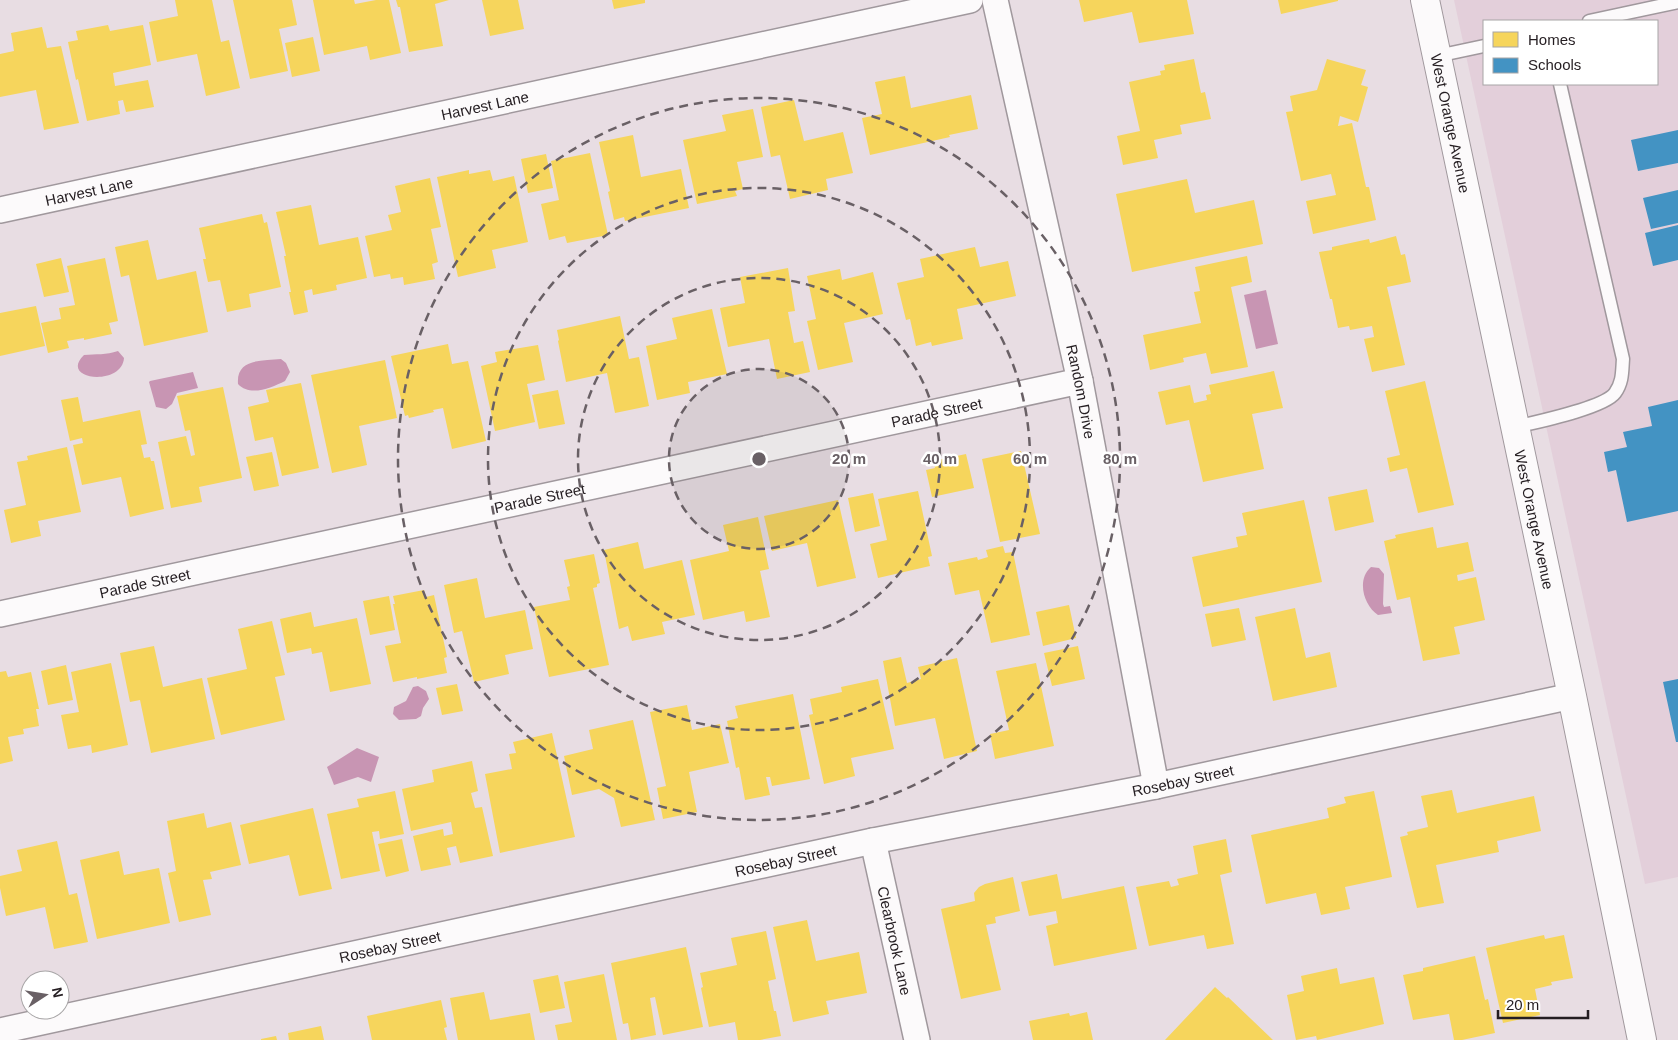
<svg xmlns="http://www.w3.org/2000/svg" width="1678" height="1040" viewBox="0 0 1678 1040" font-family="Helvetica,sans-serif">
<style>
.built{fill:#e3cfda;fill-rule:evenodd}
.water{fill:#c895b3}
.homes{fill:#f6d55c}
.schools{fill:#4393c3}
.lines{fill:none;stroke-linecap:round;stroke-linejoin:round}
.lane-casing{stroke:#a0989d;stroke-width:15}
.street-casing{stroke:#a0989d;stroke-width:28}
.secondary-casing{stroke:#a0989d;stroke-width:30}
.lane{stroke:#fcfafb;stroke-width:12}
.street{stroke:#fcfafb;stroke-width:25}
.secondary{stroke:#fcfafb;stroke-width:28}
.ring{fill:none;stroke:#696065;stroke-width:2.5;stroke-dasharray:9 6}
.labels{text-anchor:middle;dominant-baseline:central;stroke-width:5;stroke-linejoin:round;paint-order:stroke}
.street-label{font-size:15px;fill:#241d21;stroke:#fff}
.centre{fill:#696065;stroke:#fff;stroke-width:2.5}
.ring-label{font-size:15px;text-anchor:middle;font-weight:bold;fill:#696065;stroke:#fff;stroke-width:5;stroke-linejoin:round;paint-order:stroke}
</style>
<rect width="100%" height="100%" fill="#e8dde3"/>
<path class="built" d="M 1454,0 L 1678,0 L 1678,877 L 1645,884 ZM 1484,21 L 1657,21 L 1657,84 L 1484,84 Z"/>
<path class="water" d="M 1266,290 L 1278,344 L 1256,349 L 1244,295 Z
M 118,351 L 124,358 C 122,387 58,380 84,355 C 96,354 106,355 118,351 Z
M 281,359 L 286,363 L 290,372 L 285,381 C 271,388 250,397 238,384 C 236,358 262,361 281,359 Z
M 193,372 L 198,388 L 177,393 L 172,404 L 166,409 L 156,407 L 149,382 L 150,381 Z
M 1371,567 L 1379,568 L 1384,574 L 1383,604 L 1384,607 L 1390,606 L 1392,613 L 1378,615 C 1364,606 1356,580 1371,567 Z
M 418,686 L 426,691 L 429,699 L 423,708 L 421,716 L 416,719 L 399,720 L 393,714 L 394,707 L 406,701 L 413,687 Z
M 357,748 L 379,757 L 371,782 L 358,777 L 334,785 L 327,767 Z"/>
<path class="homes" d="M 175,0 L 212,0 L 221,42 L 229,40 L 240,88 L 206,96 L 197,54 L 157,62 L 149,22 L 178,16 Z
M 233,0 L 292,0 L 297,25 L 279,29 L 288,71 L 250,79 Z
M 313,0 L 354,0 L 355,4 L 376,0 L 389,0 L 401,53 L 370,60 L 367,46 L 324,55 Z
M 396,0 L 449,0 L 435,4 L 443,46 L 409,52 L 400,7 L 398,7 Z
M 482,0 L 518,0 L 524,29 L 490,36 Z
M 612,0 L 645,0 L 645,3 L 614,9 Z
M 1079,0 L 1187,0 L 1194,34 L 1139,43 L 1132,12 L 1084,22 Z
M 1278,0 L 1338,0 L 1338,1 L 1281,14 Z
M 108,25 L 110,31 L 143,25 L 151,65 L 113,73 L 115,86 L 148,80 L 154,107 L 126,112 L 123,100 L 118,101 L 120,114 L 87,121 L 78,79 L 76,80 L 68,42 L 78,40 L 76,31 Z
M 42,27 L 47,48 L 61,46 L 79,123 L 44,130 L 36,90 L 0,97 L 0,54 L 14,51 L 11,33 Z
M 313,37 L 320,71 L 292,77 L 285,43 Z
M 1194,59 L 1201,93 L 1205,92 L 1211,119 L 1180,125 L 1182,134 L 1154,140 L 1158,158 L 1123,165 L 1117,136 L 1140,131 L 1129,82 L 1161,75 L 1160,71 L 1165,70 L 1164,65 Z
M 1327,59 L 1366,70 L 1361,85 L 1368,87 L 1358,122 L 1340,116 L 1338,126 L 1352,123 L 1366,187 L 1369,187 L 1376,220 L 1313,234 L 1306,201 L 1336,195 L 1331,174 L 1301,181 L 1286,112 L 1293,111 L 1290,96 L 1317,90 Z
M 905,76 L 911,108 L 971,95 L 978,129 L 949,135 L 950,137 L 870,155 L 862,118 L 882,114 L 875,82 Z
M 794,100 L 804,141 L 843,132 L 853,173 L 826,179 L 828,190 L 790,199 L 780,155 L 771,157 L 761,107 Z
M 753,109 L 763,157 L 737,162 L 743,189 L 735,191 L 737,196 L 697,204 L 683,140 L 726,131 L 722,115 Z
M 633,135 L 641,177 L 681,169 L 689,208 L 625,221 L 624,217 L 614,220 L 608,192 L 610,191 L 599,142 Z
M 590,153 L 608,235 L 567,243 L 565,236 L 549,240 L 541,204 L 559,200 L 551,161 Z
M 546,154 L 553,188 L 528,193 L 521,159 Z
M 469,170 L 469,174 L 490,170 L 493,181 L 514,176 L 528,242 L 492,250 L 496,268 L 458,277 L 437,177 Z
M 430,178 L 441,227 L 431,229 L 438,262 L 432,264 L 435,279 L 404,285 L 403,277 L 391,279 L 390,274 L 374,277 L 365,236 L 392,230 L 388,215 L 401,212 L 395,186 Z
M 1187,179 L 1195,213 L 1254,200 L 1263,244 L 1132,272 L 1116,194 Z
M 311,205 L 319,245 L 358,237 L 367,278 L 336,285 L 337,290 L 313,295 L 312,289 L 304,291 L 308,312 L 294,315 L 289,292 L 291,292 L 284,256 L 286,256 L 276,212 Z
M 262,214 L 264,223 L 267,222 L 281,287 L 249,294 L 251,307 L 227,312 L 220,280 L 208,282 L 203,259 L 206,259 L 199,228 Z
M 1396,236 L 1401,255 L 1405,254 L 1411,282 L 1387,287 L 1405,365 L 1372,372 L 1364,339 L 1374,337 L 1372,326 L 1350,330 L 1349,326 L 1338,328 L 1332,299 L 1330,299 L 1319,252 L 1332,250 L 1332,247 L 1369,239 L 1370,243 Z
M 148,240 L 157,280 L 196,271 L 208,332 L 144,346 L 129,275 L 121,277 L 115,247 Z
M 975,247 L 980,267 L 1008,261 L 1016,296 L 957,309 L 963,339 L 932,346 L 931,342 L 916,346 L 910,319 L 906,320 L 897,283 L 924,277 L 920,259 Z
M 1247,256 L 1252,282 L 1231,287 L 1248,367 L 1211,374 L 1206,353 L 1183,358 L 1184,362 L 1150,370 L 1143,335 L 1201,323 L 1194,292 L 1200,291 L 1195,267 Z
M 61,258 L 69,292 L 44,297 L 36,264 Z
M 105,258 L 118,321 L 109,323 L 112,334 L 84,340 L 84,338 L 67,341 L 69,348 L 48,353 L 41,323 L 61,319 L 59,308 L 75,305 L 67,266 Z
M 788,268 L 795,311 L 788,312 L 794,343 L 803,341 L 810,372 L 777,379 L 769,339 L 728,347 L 720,308 L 745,303 L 740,277 Z
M 840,269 L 842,280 L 873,272 L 883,314 L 844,323 L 853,362 L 818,370 L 807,321 L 816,319 L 807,276 Z
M 36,306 L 45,346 L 0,356 L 0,313 Z
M 712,309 L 727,374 L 688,382 L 690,393 L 657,400 L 646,346 L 677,339 L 672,318 Z
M 620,316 L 629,359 L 639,357 L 649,406 L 615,413 L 607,373 L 566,382 L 558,341 L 559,340 L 557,330 Z
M 448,344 L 452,364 L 468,361 L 486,441 L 452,449 L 443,408 L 433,410 L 434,412 L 409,418 L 408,415 L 405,416 L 391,356 Z
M 538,345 L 545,380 L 527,384 L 535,422 L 495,431 L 481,366 L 497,362 L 495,352 Z
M 385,360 L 397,418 L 359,426 L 367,465 L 332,473 L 311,375 Z
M 1274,371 L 1283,408 L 1252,414 L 1264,469 L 1203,482 L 1189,420 L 1166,425 L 1158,392 L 1190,385 L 1194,403 L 1207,400 L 1206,395 L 1211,394 L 1209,385 Z
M 1425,381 L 1454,505 L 1418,513 L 1407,468 L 1390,472 L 1387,458 L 1400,455 L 1385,391 Z
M 301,383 L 319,468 L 282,476 L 273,437 L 255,441 L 248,407 L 269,402 L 266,390 Z
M 223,387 L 242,478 L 199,487 L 202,502 L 171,508 L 158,442 L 186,436 L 191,456 L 195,455 L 190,430 L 185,431 L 177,396 Z
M 558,390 L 565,424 L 539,429 L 532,395 Z
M 78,397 L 83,422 L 140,410 L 147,444 L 141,445 L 144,458 L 150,457 L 151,461 L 154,461 L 164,509 L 130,517 L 121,477 L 82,485 L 73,445 L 83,443 L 82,438 L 70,441 L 61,400 Z
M 67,447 L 81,512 L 38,521 L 41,536 L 11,543 L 4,510 L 26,505 L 17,462 L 28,460 L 27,456 Z
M 1021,451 L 1040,534 L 1000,542 L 982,459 Z
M 272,452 L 279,486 L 254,491 L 246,457 Z
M 966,454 L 974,488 L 932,497 L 926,470 L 935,468 L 933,461 Z
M 1367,489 L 1374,522 L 1335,531 L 1328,497 Z
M 918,491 L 932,556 L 928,557 L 930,566 L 878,578 L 870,544 L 887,540 L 878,499 Z
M 873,493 L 880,526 L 855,532 L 848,498 Z
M 838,500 L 856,578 L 817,587 L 807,543 L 772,551 L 764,516 Z
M 1304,500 L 1322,582 L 1203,607 L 1192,557 L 1238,547 L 1236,537 L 1247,535 L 1242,513 Z
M 758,517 L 769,569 L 760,571 L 770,617 L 746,622 L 744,611 L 703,620 L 690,560 L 729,551 L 723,525 Z
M 1433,527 L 1437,548 L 1468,542 L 1474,571 L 1457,575 L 1458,581 L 1476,577 L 1485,620 L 1454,627 L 1460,654 L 1423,661 L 1410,597 L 1397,600 L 1384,541 L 1396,538 L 1395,535 Z
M 638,542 L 644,569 L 682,560 L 695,615 L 662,622 L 665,634 L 632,641 L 628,626 L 619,629 L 604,550 Z
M 1003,546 L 1005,553 L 1013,552 L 1030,635 L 991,643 L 979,590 L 955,595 L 948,563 L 977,557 L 978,560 L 988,557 L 986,550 Z
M 594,554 L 600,583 L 597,584 L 597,587 L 593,588 L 609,665 L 549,677 L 534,607 L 570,600 L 567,587 L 570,586 L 564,560 Z
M 477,578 L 485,618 L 525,610 L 533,649 L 505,655 L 509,674 L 474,682 L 462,631 L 454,633 L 444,585 Z
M 424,590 L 426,597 L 434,595 L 447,657 L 444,658 L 447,673 L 417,679 L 417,677 L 393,682 L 385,646 L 401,643 L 393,604 L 395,604 L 393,596 Z
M 389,596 L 395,630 L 370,635 L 363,601 Z
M 1069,605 L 1076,638 L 1043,646 L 1036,612 Z
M 1239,608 L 1246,640 L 1212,647 L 1205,614 Z
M 1295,608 L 1306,658 L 1330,652 L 1337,687 L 1273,701 L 1255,617 Z
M 311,612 L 314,627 L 357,618 L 371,684 L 330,692 L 322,652 L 312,654 L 311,648 L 287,653 L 280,619 Z
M 272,621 L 285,675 L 275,677 L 285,720 L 221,735 L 207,678 L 247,669 L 238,629 Z
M 154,646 L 163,687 L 202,678 L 215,739 L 151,753 L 140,700 L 130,702 L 120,653 Z
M 1078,646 L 1085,679 L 1052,686 L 1044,653 Z
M 901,657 L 907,683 L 921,679 L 918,667 L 957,658 L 977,751 L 944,759 L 935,718 L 895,726 L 883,661 Z
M 111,663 L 128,745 L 92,753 L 91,745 L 68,749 L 61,715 L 79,712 L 71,672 Z
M 1036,663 L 1054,746 L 995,759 L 990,734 L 1009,730 L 996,671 Z
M 66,665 L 73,700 L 48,705 L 41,671 Z
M 6,671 L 8,677 L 31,672 L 39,709 L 36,709 L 39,726 L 23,729 L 24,734 L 8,737 L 13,761 L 0,764 L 0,672 Z
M 878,679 L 894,749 L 851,758 L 855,776 L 824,784 L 809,715 L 813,714 L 810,699 L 842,692 L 841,687 Z
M 457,684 L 463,711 L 442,715 L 436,688 Z
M 793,694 L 810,779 L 772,786 L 770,777 L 766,777 L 770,795 L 745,800 L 739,767 L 736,768 L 727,721 L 738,718 L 735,706 Z
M 687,705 L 692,730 L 720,724 L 729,763 L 689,772 L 697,812 L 663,819 L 657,788 L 666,786 L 650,712 Z
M 633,720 L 655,820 L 621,827 L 614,798 L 599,789 L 572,795 L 564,756 L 593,749 L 589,730 Z
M 552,733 L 575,837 L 500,853 L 485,774 L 512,769 L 509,754 L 516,753 L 513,742 Z
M 472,761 L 478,791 L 471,793 L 475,808 L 482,807 L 493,856 L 460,863 L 456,846 L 447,848 L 451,865 L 421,871 L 413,836 L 443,829 L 444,836 L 453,834 L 451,822 L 411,831 L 402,789 L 434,782 L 432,770 Z
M 1452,790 L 1457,813 L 1534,796 L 1541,831 L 1497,841 L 1499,852 L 1436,865 L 1444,903 L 1417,908 L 1400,837 L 1408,835 L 1407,832 L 1428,827 L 1421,796 Z
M 395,791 L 404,834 L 380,839 L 379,831 L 372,832 L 380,871 L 341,879 L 327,814 L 359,807 L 357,799 Z
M 1374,791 L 1392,877 L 1345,887 L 1350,909 L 1321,915 L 1316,893 L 1266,904 L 1251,835 L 1329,818 L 1327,808 L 1346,803 L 1344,797 Z
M 313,808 L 332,889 L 299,896 L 289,855 L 249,864 L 240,825 Z
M 204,813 L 207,828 L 231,822 L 241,865 L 210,872 L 212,879 L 203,880 L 211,915 L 179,922 L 168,873 L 176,871 L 167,821 Z
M 402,839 L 409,871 L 386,877 L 378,844 Z
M 1226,839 L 1232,872 L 1220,875 L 1234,944 L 1207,949 L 1204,935 L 1149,946 L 1136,887 L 1169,881 L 1171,887 L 1179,885 L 1177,879 L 1198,874 L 1193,846 Z
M 57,841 L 69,895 L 77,893 L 88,942 L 54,949 L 45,907 L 6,916 L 0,888 L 0,876 L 22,871 L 17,850 Z
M 119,851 L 124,875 L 159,868 L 170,923 L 97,939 L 80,860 Z
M 1057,874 L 1062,899 L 1124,886 L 1137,949 L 1054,966 L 1046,926 L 1058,923 L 1056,911 L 1029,916 L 1021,882 Z
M 1013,877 L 1020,911 L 995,917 L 996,923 L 986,925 L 1001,990 L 961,999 L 941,909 L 975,901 L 974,893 L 979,887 L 985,884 Z
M 807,920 L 816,961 L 859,952 L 867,993 L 826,1001 L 829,1014 L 793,1022 L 773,927 Z
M 766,931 L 776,979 L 768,981 L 774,1011 L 776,1011 L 781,1036 L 760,1040 L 738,1040 L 735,1022 L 709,1027 L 701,988 L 703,987 L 700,973 L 737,965 L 731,938 Z
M 1544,935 L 1545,939 L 1564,935 L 1573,978 L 1551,982 L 1552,985 L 1535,989 L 1540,1015 L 1503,1023 L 1486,948 Z
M 686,947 L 703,1027 L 663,1035 L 655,997 L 650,998 L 656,1035 L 631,1040 L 628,1023 L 623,1024 L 611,963 Z
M 1475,956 L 1485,1000 L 1488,999 L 1495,1033 L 1462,1040 L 1454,1040 L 1449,1014 L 1413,1020 L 1403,975 L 1423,971 L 1423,968 Z
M 1337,968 L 1340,984 L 1374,977 L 1384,1024 L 1317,1040 L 1316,1036 L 1296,1040 L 1287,995 L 1304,991 L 1301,976 Z
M 604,974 L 617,1040 L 558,1040 L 555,1025 L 572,1022 L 564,982 Z
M 558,975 L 565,1008 L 540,1013 L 533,980 Z
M 1215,987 L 1227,998 L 1228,997 L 1273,1040 L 1165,1040 Z
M 484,992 L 490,1020 L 530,1013 L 535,1040 L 458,1040 L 450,998 Z
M 441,1000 L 447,1027 L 444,1028 L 447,1040 L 372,1040 L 367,1016 Z
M 1087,1012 L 1093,1040 L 1033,1040 L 1029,1021 L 1069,1013 L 1070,1016 Z
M 321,1026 L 324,1040 L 289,1040 L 288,1033 Z
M 276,1036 L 277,1040 L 261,1040 L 261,1039 Z"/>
<path class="schools" d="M 1678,130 L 1678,163 L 1638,171 L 1631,140 Z
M 1678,190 L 1678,223 L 1651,229 L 1643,198 Z
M 1678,225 L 1678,260 L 1653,266 L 1645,233 Z
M 1678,400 L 1678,511 L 1627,522 L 1616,470 L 1608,472 L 1604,452 L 1627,447 L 1623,432 L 1652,426 L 1648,407 Z
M 1678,679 L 1678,742 L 1676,742 L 1663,682 Z"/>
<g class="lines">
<defs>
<path id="lane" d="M 1589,21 L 1678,2
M 1437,56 L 1484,46
M 1515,427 C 1536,422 1604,408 1615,393 C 1623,382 1622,371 1623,359 L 1560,84"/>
<g id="street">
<path id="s1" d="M 995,0 L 1080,381 L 1156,786"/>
<path id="s2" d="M 0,210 L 970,0"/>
<path id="s3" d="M 0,614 L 1080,381"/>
<path id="s4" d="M 873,841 L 917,1040"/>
<path id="s5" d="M 0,1031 L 873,841 L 1156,786 L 1572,696"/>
</g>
<g id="secondary">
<path id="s6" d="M 1425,0 L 1572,696 L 1642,1040"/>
</g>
</defs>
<use href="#lane" class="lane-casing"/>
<use href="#street" class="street-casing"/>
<use href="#secondary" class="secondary-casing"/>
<use href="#lane" class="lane"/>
<use href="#street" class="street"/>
<use href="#secondary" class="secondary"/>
</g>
<circle cx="759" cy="459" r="90" fill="#696065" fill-opacity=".12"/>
<g class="ring">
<circle cx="759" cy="459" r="90"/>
<circle cx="759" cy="459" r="181"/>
<circle cx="759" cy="459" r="271"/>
<circle cx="759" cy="459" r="361"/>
</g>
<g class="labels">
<g class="street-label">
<text stroke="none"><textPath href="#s2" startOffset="496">Harvest Lane</textPath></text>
<text stroke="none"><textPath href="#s6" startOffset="126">West Orange Avenue</textPath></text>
<text stroke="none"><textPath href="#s2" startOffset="91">Harvest Lane</textPath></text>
<text stroke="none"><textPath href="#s1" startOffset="401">Random Drive</textPath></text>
<text stroke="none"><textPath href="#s3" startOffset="958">Parade Street</textPath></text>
<text stroke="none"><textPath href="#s3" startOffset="552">Parade Street</textPath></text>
<text stroke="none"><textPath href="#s6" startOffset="531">West Orange Avenue</textPath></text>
<text stroke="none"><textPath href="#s3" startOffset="148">Parade Street</textPath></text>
<text stroke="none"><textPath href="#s5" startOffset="1209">Rosebay Street</textPath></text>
<text stroke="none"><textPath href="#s5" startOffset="804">Rosebay Street</textPath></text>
<text stroke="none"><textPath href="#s4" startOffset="102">Clearbrook Lane</textPath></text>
<text stroke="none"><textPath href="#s5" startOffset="399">Rosebay Street</textPath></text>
</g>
</g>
<circle cx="759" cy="459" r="8" class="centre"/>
<g class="ring-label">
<text x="849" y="464">20 m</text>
<text x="940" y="464">40 m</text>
<text x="1030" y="464">60 m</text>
<text x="1120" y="464">80 m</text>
</g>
<rect x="1483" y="20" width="175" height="65" fill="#ffffff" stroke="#a7a5a6"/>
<rect x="1493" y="32" width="25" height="15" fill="#f6d55c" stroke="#a7a5a6"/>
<text x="1528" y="45" font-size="15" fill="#241d21">Homes</text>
<rect x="1493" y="58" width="25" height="15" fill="#4393c3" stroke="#a7a5a6"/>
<text x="1528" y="70" font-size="15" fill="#241d21">Schools</text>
<g transform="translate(45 995) rotate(78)"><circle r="24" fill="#ffffff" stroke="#a7a5a6"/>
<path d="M0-4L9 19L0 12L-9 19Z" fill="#696065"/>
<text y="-8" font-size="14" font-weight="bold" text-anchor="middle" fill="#241d21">N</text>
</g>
<path d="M1498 1010v8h90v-8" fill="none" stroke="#241d21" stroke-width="2.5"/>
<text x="1506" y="1010" font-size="15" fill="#241d21" stroke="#ffffff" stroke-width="4" paint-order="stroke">20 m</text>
</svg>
